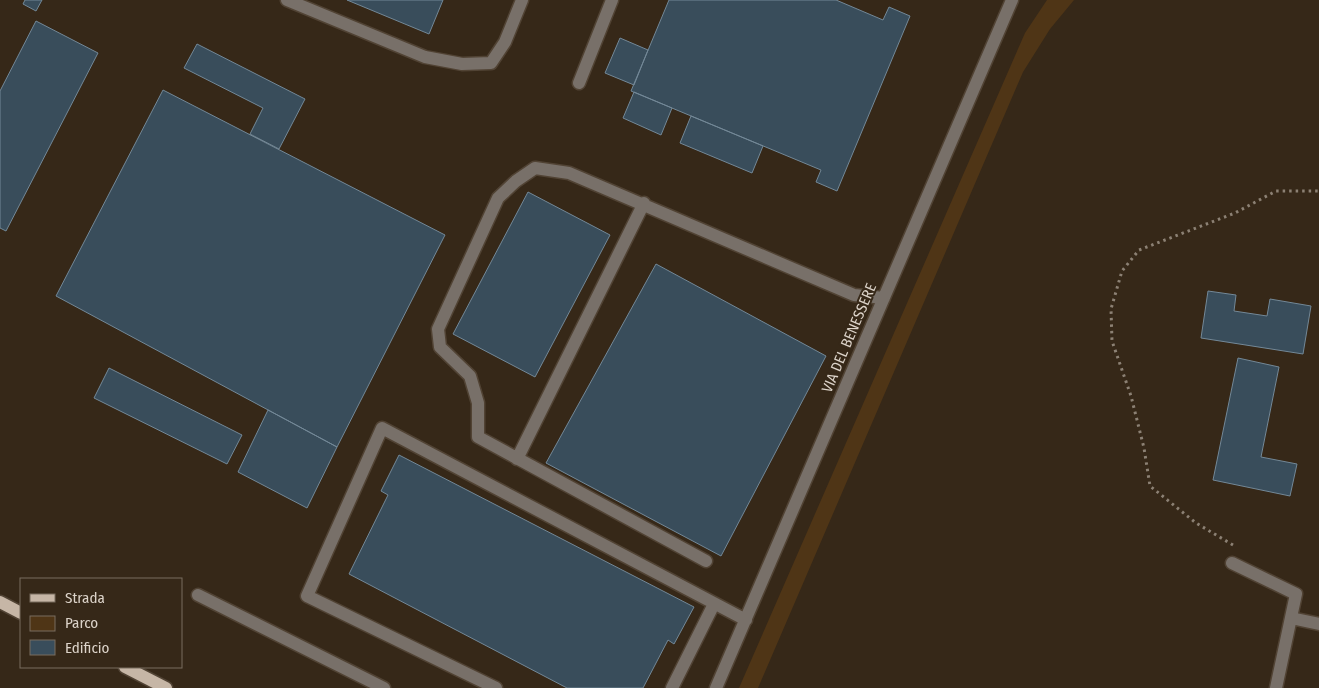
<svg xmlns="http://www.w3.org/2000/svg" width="1319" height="688" viewBox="0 0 1319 688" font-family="'Fira Sans Condensed',sans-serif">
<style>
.green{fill:#4f3516}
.building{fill:#394d5b;stroke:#738897}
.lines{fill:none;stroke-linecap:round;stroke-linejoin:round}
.minor-casing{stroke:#514334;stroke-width:15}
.major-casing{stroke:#514334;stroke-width:15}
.path{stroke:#8c8174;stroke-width:3;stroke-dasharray:2.5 4;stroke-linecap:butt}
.minor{stroke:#787069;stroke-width:12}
.major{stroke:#c6b6a6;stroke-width:12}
.labels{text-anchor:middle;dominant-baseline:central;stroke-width:4;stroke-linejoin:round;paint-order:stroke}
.street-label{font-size:15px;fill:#dcd3c9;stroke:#362818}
</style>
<rect width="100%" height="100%" fill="#362818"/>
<path class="green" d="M 1047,0 L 1074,0 L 1050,29 L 1023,72 L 758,688 L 739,688 L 1025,33 Z"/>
<path class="building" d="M 25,0 L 42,0 L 36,11 L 23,4 Z
M 347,0 L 443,0 L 429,34 Z
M 669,0 L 836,0 L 883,20 L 889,7 L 910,16 L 837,191 L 816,182 L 821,170 L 631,91 Z
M 36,21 L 98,53 L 6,231 L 0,228 L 0,91 Z
M 620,38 L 648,50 L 634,85 L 605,73 Z
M 197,44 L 305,99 L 279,149 L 250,134 L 263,108 L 184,68 Z
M 163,90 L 445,235 L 337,447 L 56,296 Z
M 634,92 L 672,108 L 661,135 L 623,118 Z
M 691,116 L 763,146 L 752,173 L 680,143 Z
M 528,192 L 610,235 L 535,377 L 453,334 Z
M 656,264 L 826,356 L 721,556 L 546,463 Z
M 1208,291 L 1236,295 L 1234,311 L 1267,316 L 1270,299 L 1311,306 L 1303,354 L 1201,338 Z
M 1238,358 L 1279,367 L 1261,457 L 1297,464 L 1290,496 L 1213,480 Z
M 109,368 L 242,435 L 227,464 L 94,398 Z
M 268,410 L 337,447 L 307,508 L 238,472 Z
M 399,455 L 694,607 L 674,644 L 668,640 L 643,688 L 567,688 L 349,574 L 388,495 L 381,491 Z"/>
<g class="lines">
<defs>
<path id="minor" d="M 287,0 L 425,57 L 462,64 L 491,63 L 505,42 L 522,0
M 579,83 L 612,0
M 517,459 L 644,203
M 706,561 L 478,437 L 478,403 L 470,376 L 440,347 L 438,329 L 498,198 L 516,181 L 535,168 L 569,173 L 854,295 L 884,298
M 1232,563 L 1296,594 L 1276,688
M 198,595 L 384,688
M 1291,618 L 1319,624
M 496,688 L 307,596 L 382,428 L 746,620
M 672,688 L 714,604
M 716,688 L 1012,0"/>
<path id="major" d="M 0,602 L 21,613
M 125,667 L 166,688"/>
</defs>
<use href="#minor" class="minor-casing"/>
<use href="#major" class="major-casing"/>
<path class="path" d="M 1233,545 L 1196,523 L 1150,486 L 1144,448 L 1131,396 L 1112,341 L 1111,309 L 1122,271 L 1139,250 L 1235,213 L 1276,191 L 1319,191"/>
<use href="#minor" class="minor"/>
<use href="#major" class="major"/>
</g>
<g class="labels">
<g class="street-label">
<text transform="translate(849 338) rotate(-67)">VIA DEL BENESSERE</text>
</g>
</g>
<rect x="20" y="578" width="162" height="90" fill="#362818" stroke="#786c5f"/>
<rect x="30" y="594" width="25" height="8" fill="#c6b6a6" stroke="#786c5f"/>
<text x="65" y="603" font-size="15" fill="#dcd3c9">Strada</text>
<rect x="30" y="616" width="25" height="15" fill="#4f3516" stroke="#786c5f"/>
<text x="65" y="628" font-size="15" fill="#dcd3c9">Parco</text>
<rect x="30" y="640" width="25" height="15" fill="#394d5b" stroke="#786c5f"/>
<text x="65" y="653" font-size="15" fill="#dcd3c9">Edificio</text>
</svg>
